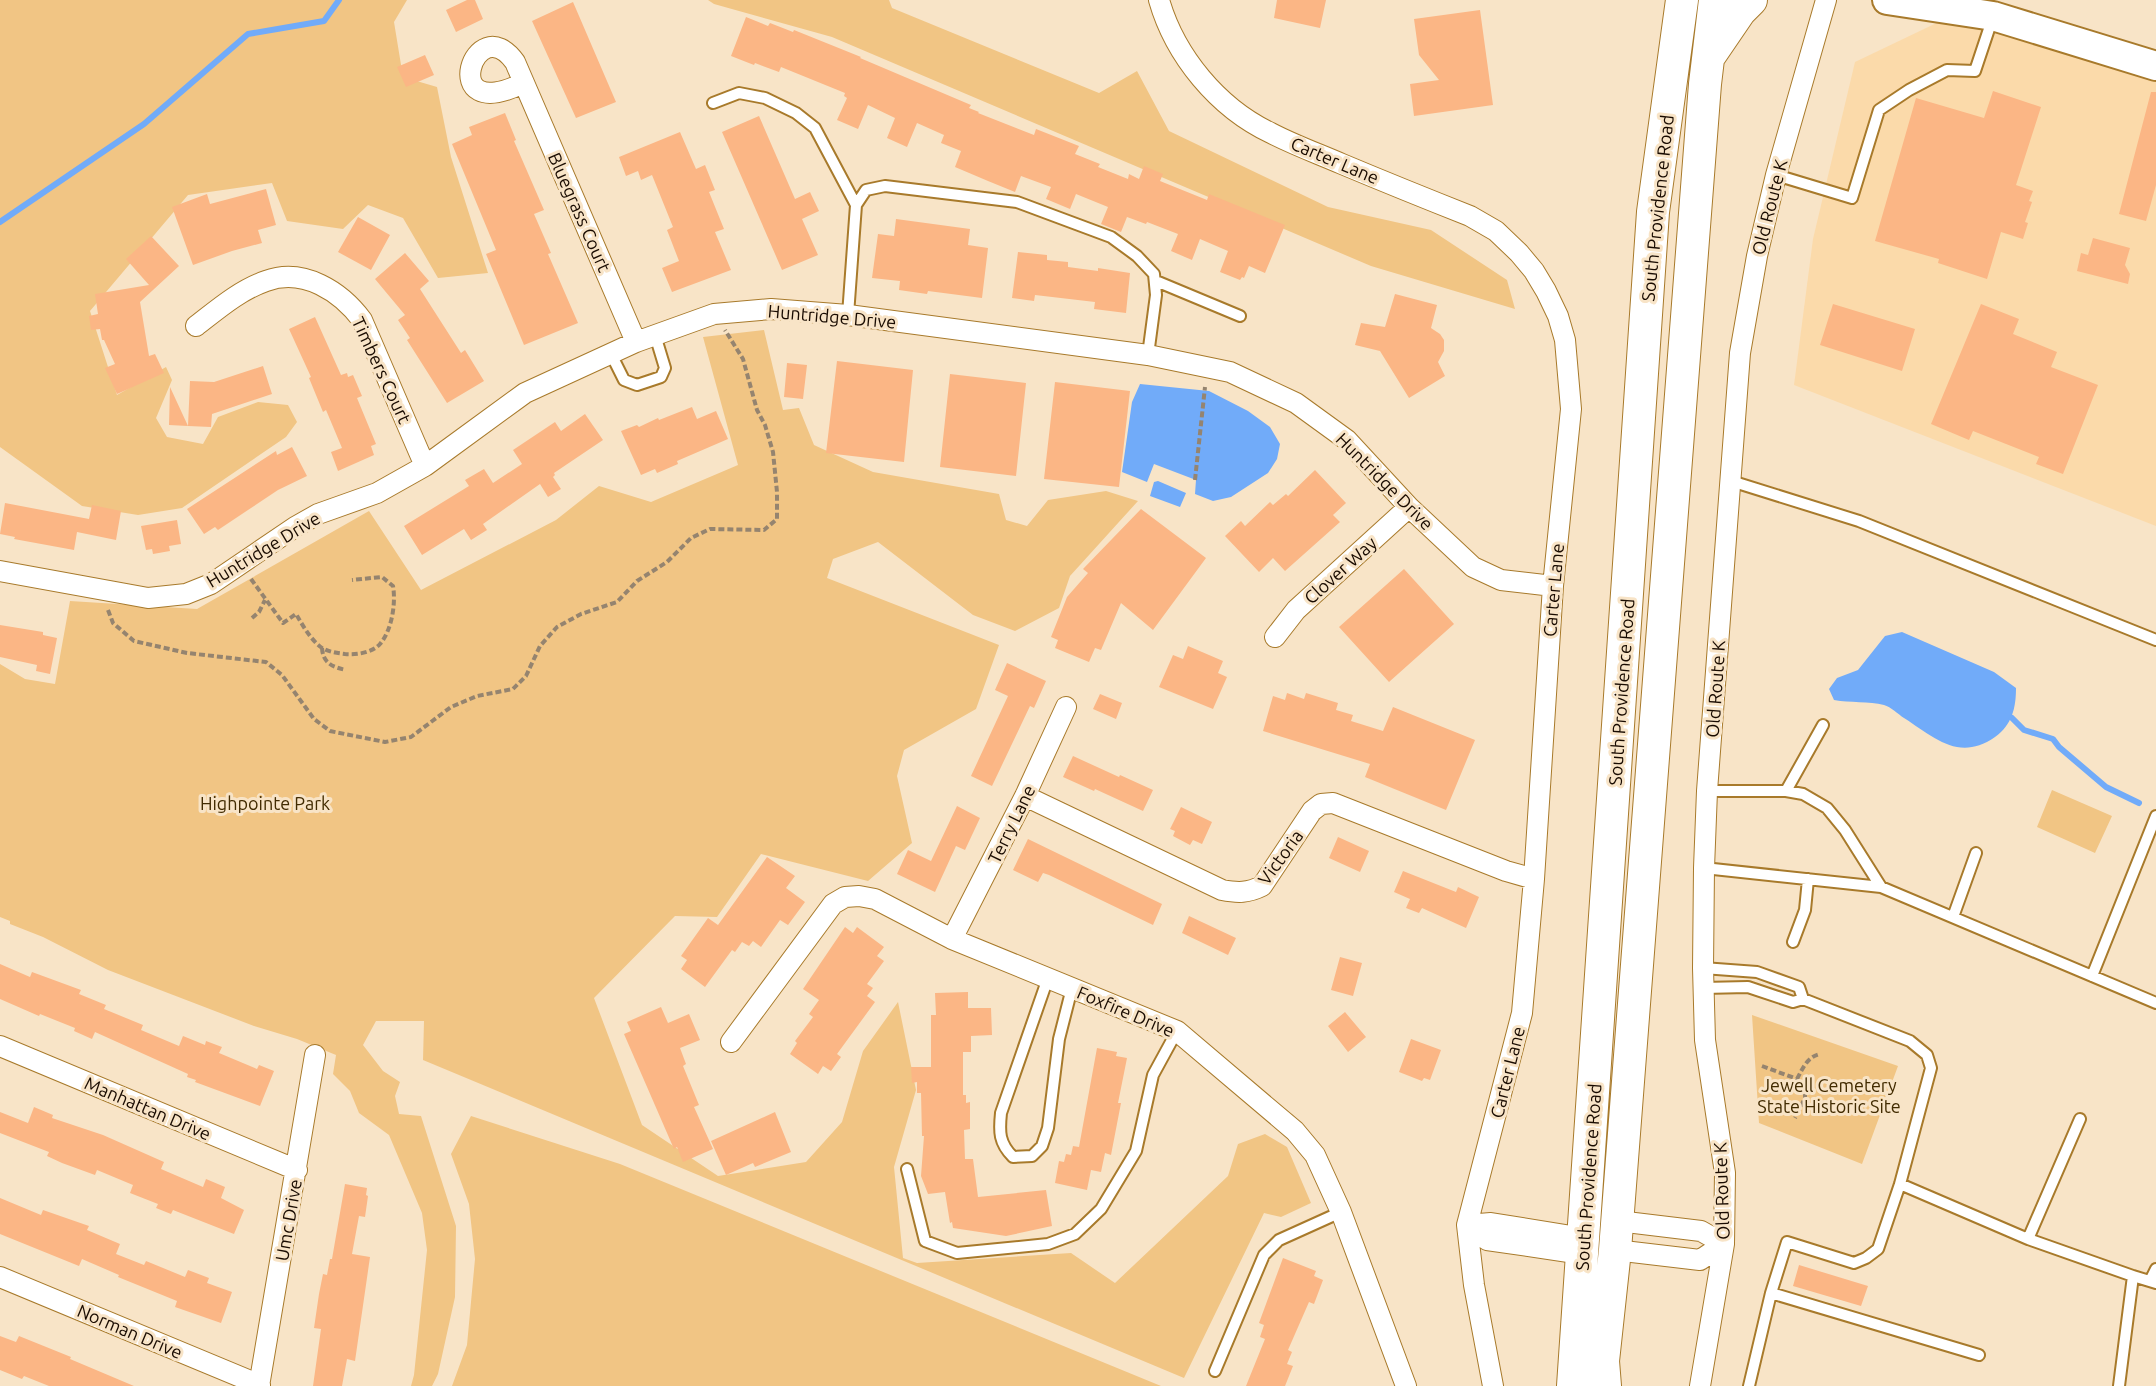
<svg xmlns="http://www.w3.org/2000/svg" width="2156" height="1386" viewBox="0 0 2156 1386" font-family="Ubuntu,sans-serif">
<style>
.built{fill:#fbdaaa}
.green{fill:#f1c584}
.water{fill:#71abf9}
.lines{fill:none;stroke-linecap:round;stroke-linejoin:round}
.stream{stroke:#71abf9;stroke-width:6}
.building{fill:#fbb685}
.lane-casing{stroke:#a87a2b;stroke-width:14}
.street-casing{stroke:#a87a2b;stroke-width:22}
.secondary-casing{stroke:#a87a2b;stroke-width:32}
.primary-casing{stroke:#a87a2b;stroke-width:34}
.path{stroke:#95846f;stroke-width:4;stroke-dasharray:6 3;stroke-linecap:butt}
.lane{stroke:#fff;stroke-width:10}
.street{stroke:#fff;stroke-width:20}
.secondary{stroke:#fff;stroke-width:28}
.primary{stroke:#fff;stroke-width:32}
.labels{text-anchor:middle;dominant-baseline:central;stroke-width:6;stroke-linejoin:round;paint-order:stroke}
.street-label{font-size:18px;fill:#190b00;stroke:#f8e4c7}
.park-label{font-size:18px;fill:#422b01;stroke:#f8e4c7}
</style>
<rect width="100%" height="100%" fill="#f8e4c7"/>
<path class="built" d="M 1947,18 L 1966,22 L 2156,81 L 2156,526 L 1794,385 L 1813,239 L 1855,62 Z"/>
<path class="green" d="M 0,0 L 407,0 L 394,22 L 403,77 L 437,87 L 451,157 L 488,273 L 438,278 L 403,218 L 368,205 L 343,229 L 287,221 L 272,183 L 188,195 L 90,311 L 117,395 L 166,367 L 172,380 L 156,418 L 167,437 L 203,444 L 218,417 L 258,402 L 288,405 L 297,422 L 286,437 L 182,508 L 138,515 L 82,506 L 0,447 Z
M 708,0 L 889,0 L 892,8 L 1099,93 L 1137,71 L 1169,131 L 1328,207 L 1431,230 L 1507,280 L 1515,309 L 1371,266 L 832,37 L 714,4 Z
M 764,330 L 783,410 L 799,408 L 814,445 L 873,472 L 999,494 L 1006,520 L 1027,526 L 1048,500 L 1106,491 L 1138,501 L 1070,576 L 1059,608 L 1015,631 L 973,615 L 878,542 L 833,559 L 827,578 L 999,645 L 976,709 L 904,750 L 897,776 L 912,843 L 868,881 L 761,854 L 717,917 L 675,916 L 594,998 L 642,1125 L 718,1176 L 806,1162 L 842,1122 L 863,1051 L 898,1002 L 916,1090 L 894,1167 L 903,1258 L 917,1263 L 1071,1253 L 1115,1283 L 1228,1176 L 1238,1144 L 1265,1134 L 1287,1147 L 1311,1203 L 1281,1217 L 1264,1213 L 1184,1378 L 423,1060 L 424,1021 L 376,1021 L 363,1045 L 383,1071 L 400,1082 L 395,1096 L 399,1114 L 421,1116 L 456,1226 L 455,1297 L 438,1374 L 432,1386 L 411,1386 L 414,1375 L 427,1250 L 422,1213 L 389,1135 L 359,1113 L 350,1091 L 333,1074 L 336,1055 L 297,1039 L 254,1026 L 108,970 L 43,937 L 10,924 L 10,921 L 0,917 L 0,664 L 25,679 L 55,684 L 70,601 L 197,609 L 369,511 L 421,590 L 556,520 L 599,486 L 651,502 L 738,465 L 703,337 Z
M 2052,790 L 2112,816 L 2095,853 L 2037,827 Z
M 1752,1015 L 1898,1066 L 1862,1164 L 1759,1123 Z
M 471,1116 L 620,1164 L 1161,1386 L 452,1386 L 467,1345 L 475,1259 L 469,1204 L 451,1154 Z"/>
<path class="water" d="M 1140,384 L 1209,391 L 1248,411 L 1270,427 L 1280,444 L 1277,459 L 1268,473 L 1231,497 L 1213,501 L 1195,494 L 1196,480 L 1154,464 L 1147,482 L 1122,472 L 1132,402 Z
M 1158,481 L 1186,493 L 1180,507 L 1150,496 L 1154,482 Z
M 1902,632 L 1994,672 L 2016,688 C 2016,708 2012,725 1995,737 C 1959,762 1935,738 1904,718 C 1898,714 1891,707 1884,705 C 1869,701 1850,703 1834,700 L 1829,689 L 1837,678 L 1858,670 L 1885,636 Z"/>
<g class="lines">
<path class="stream" d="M 0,222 L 144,124 L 248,34 L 324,21 L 339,0
M 2012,718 L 2024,730 L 2053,739 L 2059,747 L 2106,787 L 2139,803"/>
</g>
<path class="building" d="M 467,0 L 475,0 L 483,19 L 456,32 L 446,10 Z
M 1277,0 L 1326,0 L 1320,28 L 1274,18 Z
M 573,2 L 616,102 L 576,118 L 532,21 Z
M 1480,10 L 1493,105 L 1414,116 L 1410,84 L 1439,80 L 1419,55 L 1414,19 Z
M 746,17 L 768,26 L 770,23 L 793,32 L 794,30 L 861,57 L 860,58 L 971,105 L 969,108 L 979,112 L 978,113 L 1034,135 L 1036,129 L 1079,146 L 1075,154 L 1100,164 L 1098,167 L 1128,179 L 1129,174 L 1139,179 L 1144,166 L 1163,174 L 1160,181 L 1207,200 L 1209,194 L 1285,225 L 1265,273 L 1249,266 L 1244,278 L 1242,277 L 1240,280 L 1220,272 L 1228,251 L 1200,239 L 1192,260 L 1171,251 L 1178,234 L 1147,222 L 1146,224 L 1127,217 L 1121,232 L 1101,224 L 1108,207 L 1076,194 L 1070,209 L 1046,199 L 1051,187 L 1021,176 L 1015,192 L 988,181 L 955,167 L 961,151 L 941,143 L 944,135 L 917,123 L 907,147 L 887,138 L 895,118 L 868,105 L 858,129 L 837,120 L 847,98 L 844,96 L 845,93 L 781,67 L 779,72 L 755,63 L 754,65 L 731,56 Z
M 425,55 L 434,75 L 406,87 L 397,67 Z
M 1993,91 L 2041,107 L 2016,185 L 2033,191 L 2029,201 L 2032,202 L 2025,222 L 2028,223 L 2023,239 L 2001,232 L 1987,279 L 1938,263 L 1939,259 L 1875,241 L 1916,98 L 1984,118 Z
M 2151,92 L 2156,92 L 2156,185 L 2146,221 L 2119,214 Z
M 505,113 L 516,140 L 514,141 L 544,210 L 534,214 L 551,253 L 548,254 L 578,323 L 524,345 L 486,254 L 496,250 L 452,144 L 472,135 L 469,127 Z
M 759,116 L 795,199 L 810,192 L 819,211 L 802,219 L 818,255 L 782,270 L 722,132 Z
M 680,132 L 696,169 L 705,165 L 715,190 L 709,192 L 724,229 L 715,232 L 731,270 L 672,292 L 662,268 L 679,261 L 667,230 L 673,227 L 652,175 L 641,180 L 638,171 L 626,176 L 619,157 Z
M 266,189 L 276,225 L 258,230 L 262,243 L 232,251 L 193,265 L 172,207 L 207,194 L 210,204 Z
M 358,217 L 390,235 L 371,270 L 338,252 Z
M 896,219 L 970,229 L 968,245 L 988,248 L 982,298 L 928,291 L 927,294 L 899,290 L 900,281 L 872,278 L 878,234 L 894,236 Z
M 151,236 L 179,266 L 140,302 L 149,356 L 155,354 L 164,373 L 117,394 L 105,368 L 115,364 L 104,340 L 102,340 L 100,329 L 91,330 L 89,316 L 98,314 L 95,294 L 149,285 L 126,259 Z
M 2093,238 L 2130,248 L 2125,265 L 2130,274 L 2128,284 L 2077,271 L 2081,253 L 2088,255 Z
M 1018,252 L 1047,255 L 1047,260 L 1068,262 L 1068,267 L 1098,271 L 1098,268 L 1130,273 L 1126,313 L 1094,309 L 1095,302 L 1035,295 L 1034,301 L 1012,298 Z
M 405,253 L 429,281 L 420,289 L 461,353 L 465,350 L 484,381 L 447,403 L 407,340 L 410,338 L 398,320 L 405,315 L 375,279 Z
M 1395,294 L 1437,305 L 1431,328 L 1440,334 L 1444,340 L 1444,351 L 1438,362 L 1445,376 L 1409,398 L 1380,351 L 1355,345 L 1361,323 L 1385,327 Z
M 1833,304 L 1915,329 L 1902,371 L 1820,345 Z
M 1981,304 L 2019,319 L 2013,334 L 2057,352 L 2051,367 L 2098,385 L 2063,474 L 2036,464 L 2039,457 L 1973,431 L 1969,440 L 1931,424 Z
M 315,317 L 341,375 L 347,373 L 348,377 L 353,375 L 362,396 L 357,398 L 376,444 L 371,446 L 374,455 L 338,471 L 331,452 L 342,448 L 326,410 L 323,412 L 309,378 L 311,377 L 289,329 Z
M 837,361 L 913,370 L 904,462 L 826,453 Z
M 787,363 L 807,365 L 803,399 L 784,397 Z
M 263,366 L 272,394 L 212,414 L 211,427 L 188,426 L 190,381 L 214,382 Z
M 950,374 L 1026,383 L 1016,476 L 940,467 Z
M 1055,382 L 1130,391 L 1119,487 L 1044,479 Z
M 170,387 L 188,426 L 169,425 Z
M 692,407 L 697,419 L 716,411 L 728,439 L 677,461 L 678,464 L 657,473 L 655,469 L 641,475 L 621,431 L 637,425 L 639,427 L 658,418 L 659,420 Z
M 585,414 L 603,440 L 554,473 L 555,475 L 553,477 L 561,489 L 548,497 L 540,484 L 483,524 L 487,530 L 471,540 L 464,529 L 422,555 L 404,526 L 469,486 L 465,480 L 484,469 L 493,483 L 522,464 L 513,450 L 555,422 L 561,431 Z
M 292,447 L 307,476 L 278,490 L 218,530 L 215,527 L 204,534 L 187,509 L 276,451 L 277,455 Z
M 1315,470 L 1346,503 L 1333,515 L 1340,522 L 1285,571 L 1273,558 L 1259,572 L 1225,536 L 1241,521 L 1245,526 L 1270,502 L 1273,505 L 1286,494 L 1288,496 Z
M 5,503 L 89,519 L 92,505 L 121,511 L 116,540 L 77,532 L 74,550 L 14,539 L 15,537 L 0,534 Z
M 1141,509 L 1206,558 L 1153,630 L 1121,603 L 1101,650 L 1095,648 L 1089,662 L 1055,648 L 1058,640 L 1051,637 L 1067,597 L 1088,573 L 1083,569 Z
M 177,520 L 181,544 L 169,546 L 170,551 L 153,554 L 152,549 L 146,550 L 141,526 Z
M 1404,569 L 1454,624 L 1389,682 L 1339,627 Z
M 0,625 L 43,632 L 43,635 L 57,638 L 50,674 L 36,671 L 37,665 L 0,657 Z
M 1188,646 L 1223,661 L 1218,673 L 1227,677 L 1213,709 L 1159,687 L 1173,655 L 1183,659 Z
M 1007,663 L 1046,681 L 1034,708 L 1030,706 L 992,786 L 971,776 L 1008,696 L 995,690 Z
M 1287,693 L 1304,699 L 1306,693 L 1338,703 L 1336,710 L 1353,715 L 1351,721 L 1383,731 L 1393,707 L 1475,740 L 1446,810 L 1365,777 L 1370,764 L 1263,731 L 1273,696 L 1285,700 Z
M 1100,694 L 1122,703 L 1116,719 L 1093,709 Z
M 1073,756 L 1119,777 L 1120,775 L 1153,790 L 1143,811 L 1095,789 L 1094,791 L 1063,777 Z
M 957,806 L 980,818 L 965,850 L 956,846 L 935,892 L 897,874 L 908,850 L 931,861 Z
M 1181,807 L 1212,822 L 1202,844 L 1193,840 L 1190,845 L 1173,836 L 1175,831 L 1170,829 Z
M 1338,837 L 1369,851 L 1360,872 L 1329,858 Z
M 1028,839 L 1162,904 L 1153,925 L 1049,875 L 1043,873 L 1038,882 L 1013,870 Z
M 767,857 L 795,876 L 786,888 L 805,902 L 788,925 L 780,920 L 761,947 L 753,941 L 749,946 L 742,942 L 735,952 L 732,950 L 705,987 L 681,969 L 687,960 L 681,956 L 708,918 L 718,925 Z
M 1403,871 L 1456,892 L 1458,887 L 1479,897 L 1466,928 L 1422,908 L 1419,913 L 1406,908 L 1410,899 L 1394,892 Z
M 1189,916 L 1236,938 L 1228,955 L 1182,933 Z
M 845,927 L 853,933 L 857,927 L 884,947 L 877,956 L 884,961 L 867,984 L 873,988 L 867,996 L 875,1002 L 837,1054 L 841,1057 L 831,1071 L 823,1066 L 818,1074 L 790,1054 L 797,1043 L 795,1041 L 813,1017 L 809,1014 L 819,1000 L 803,989 Z
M 1340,957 L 1362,963 L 1353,996 L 1331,990 Z
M 0,964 L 30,977 L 32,972 L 81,990 L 79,994 L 106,1005 L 104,1009 L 143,1025 L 141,1030 L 179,1046 L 183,1036 L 205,1045 L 206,1041 L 222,1047 L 219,1053 L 257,1069 L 259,1065 L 274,1071 L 260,1106 L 195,1082 L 196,1080 L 187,1077 L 188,1074 L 95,1032 L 92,1039 L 74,1031 L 75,1028 L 40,1014 L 39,1016 L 0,999 Z
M 968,992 L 968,1008 L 991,1008 L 992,1035 L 971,1036 L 971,1052 L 963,1052 L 963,1095 L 966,1095 L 966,1103 L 970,1102 L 970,1129 L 964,1130 L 965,1159 L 973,1159 L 978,1197 L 1046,1190 L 1052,1226 L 1006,1236 L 953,1228 L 952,1222 L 950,1223 L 945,1192 L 928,1194 L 921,1176 L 924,1136 L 922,1136 L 921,1093 L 917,1093 L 917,1082 L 912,1083 L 911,1067 L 931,1067 L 931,1015 L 936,1015 L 935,993 Z
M 661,1007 L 668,1023 L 689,1014 L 700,1040 L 680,1048 L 686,1064 L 683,1066 L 699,1105 L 694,1107 L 713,1149 L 683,1162 L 677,1147 L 674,1149 L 624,1034 L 631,1031 L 627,1022 Z
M 1345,1012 L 1366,1037 L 1348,1052 L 1328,1026 Z
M 1411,1039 L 1441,1050 L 1430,1080 L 1424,1078 L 1422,1081 L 1399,1072 Z
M 1097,1048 L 1117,1052 L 1116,1056 L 1127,1058 L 1118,1103 L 1121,1103 L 1111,1155 L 1105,1153 L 1101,1172 L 1091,1170 L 1087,1190 L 1055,1183 L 1059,1161 L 1064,1162 L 1066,1154 L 1071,1155 L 1073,1146 L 1079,1147 Z
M 34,1107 L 53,1115 L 52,1118 L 103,1135 L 164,1162 L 161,1169 L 203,1187 L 206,1179 L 225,1187 L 221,1198 L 244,1210 L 234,1234 L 173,1210 L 171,1214 L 156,1208 L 158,1204 L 130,1193 L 133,1185 L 97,1170 L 95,1175 L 62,1163 L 47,1156 L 49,1152 L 0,1133 L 0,1112 L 28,1123 Z
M 775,1112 L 791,1152 L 755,1167 L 753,1163 L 726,1175 L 711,1141 Z
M 345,1184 L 367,1188 L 366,1195 L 368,1196 L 365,1217 L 359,1216 L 352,1254 L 370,1257 L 355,1361 L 347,1359 L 342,1386 L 313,1386 L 321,1329 L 314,1328 L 319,1294 L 323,1274 L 327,1275 L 330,1259 L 332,1259 Z
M 0,1198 L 41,1215 L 43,1210 L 89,1226 L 87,1230 L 120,1244 L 116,1254 L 144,1265 L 146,1261 L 185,1277 L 188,1270 L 209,1278 L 207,1283 L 232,1292 L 221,1323 L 175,1307 L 177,1301 L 118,1277 L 119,1275 L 82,1259 L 79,1266 L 0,1234 Z
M 1283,1258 L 1316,1271 L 1314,1276 L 1323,1280 L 1314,1304 L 1309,1302 L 1288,1350 L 1292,1352 L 1287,1364 L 1293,1366 L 1285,1386 L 1246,1386 L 1265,1339 L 1260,1337 L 1264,1325 L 1259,1323 Z
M 1799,1265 L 1868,1286 L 1861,1306 L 1793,1286 Z
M 0,1336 L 16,1342 L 19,1336 L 71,1357 L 70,1359 L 134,1386 L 49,1386 L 24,1376 L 22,1379 L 0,1370 Z"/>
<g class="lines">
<defs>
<path id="lane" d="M 713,103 L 739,93 L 765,98 L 796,113 L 815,128 L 856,205
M 1776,175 L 1852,198 L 1879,110 L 1909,90 L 1947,70 L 1975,71 L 1993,17
M 1156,281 L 1240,316
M 848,315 L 856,205 L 866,190 L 885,186 L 1017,202 L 1111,237 L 1137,256 L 1154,274 L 1156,295 L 1148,355
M 611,354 L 624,380 L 637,385 L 661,377 L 665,368 L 655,335
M 1731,481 L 1859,521 L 2156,640
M 1707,791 L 1786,791 L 1803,794 L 1827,808 L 1845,830 L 1881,887
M 1786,791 L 1823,725
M 1704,868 L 1881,887 L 2156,1003
M 1953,917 L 1976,853
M 1793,942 L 1805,910 L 1808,879
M 1703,968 L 1757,972 L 1799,987 L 1803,999
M 2092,976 L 2156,816
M 1048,978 L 1001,1113 C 999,1132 999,1143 1013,1157 L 1032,1156 L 1042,1146 L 1048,1128 L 1059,1039 L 1072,988
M 1703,988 L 1748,987 L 1793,1002 L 1803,999 L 1910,1041 L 1927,1055 L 1931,1068 L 1900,1184 L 1878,1249 L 1866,1258 L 1854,1263 L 1787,1242 L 1771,1293 L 1749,1386
M 907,1169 L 925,1241 L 957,1253 L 1048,1244 L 1075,1234 L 1101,1209 L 1136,1151 L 1153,1075 L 1177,1031
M 1900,1184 L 2028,1239 L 2133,1276 L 2119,1386
M 2028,1239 L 2080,1119
M 2133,1276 L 2156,1283
M 2150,1281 L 2156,1269
M 1771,1293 L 1979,1355
M 1215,1371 L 1264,1255 L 1279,1240 L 1341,1212"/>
<path id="street" d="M 1159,0 C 1175,56 1218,108 1271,133 C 1294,145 1319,154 1342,164 C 1385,182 1427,199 1470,216 L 1496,231 L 1519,253 L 1534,271 L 1546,291 L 1558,316 L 1565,340 L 1571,409 L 1553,586 L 1534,879 L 1522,1013 L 1467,1225 L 1474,1285 L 1493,1386
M 523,83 C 435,127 475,6 515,62 L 636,342
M 196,326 C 218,309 240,290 266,281 C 304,267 341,292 362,320 L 425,466
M 0,571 L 148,598 L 186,594 L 211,584 L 295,527 L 318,514 L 377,493 L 425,466 L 525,393 L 636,342 L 714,314 L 771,309 L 848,315 L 1148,355 L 1230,372 L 1296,403 L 1347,440 L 1409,507 L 1473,567 L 1501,580 L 1553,586
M 1275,637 L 1296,610 L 1409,507
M 1025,796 L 1222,890 C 1238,893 1248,893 1262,886 L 1312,811 L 1321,804 L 1333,803 L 1506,871 L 1534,879
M 952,939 L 1025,796 L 1066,707
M 731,1042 L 833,904 L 845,897 L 859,896 L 875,899 L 952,939 L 1177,1031 L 1295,1131 L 1315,1155 L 1341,1212 L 1406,1386
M 0,1046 L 297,1170
M 1467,1225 L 1487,1240 L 1582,1254
M 1467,1225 L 1491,1223 L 1584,1238
M 1615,1250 L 1700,1260 L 1724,1244 L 1701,1231 L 1618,1221
M 0,1277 L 260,1385
M 259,1386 L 315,1055
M 1700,1386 L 1724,1244 L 1725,1173 L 1705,1040 L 1703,968 L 1704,868 L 1707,791 L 1740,353 L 1757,256 L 1776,175 L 1826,0"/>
<path id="secondary" d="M 1887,0 L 1993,16 L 2156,66"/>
<path id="primary" d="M 1710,55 L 1740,11 L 1751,0
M 1573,1386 L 1653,212 L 1682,0
M 1605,1386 L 1603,1361 L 1615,1250 L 1705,84 L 1715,0"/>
</defs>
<use href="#lane" class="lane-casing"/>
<use href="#street" class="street-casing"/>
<use href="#secondary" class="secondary-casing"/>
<use href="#primary" class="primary-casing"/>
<path class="path" d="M 1195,480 L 1205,387
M 251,579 L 283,623 L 296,614 C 303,626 311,640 322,648 C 329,652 337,653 345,654 C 356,655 372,653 380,644 C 392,630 396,603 393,586 L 382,577 L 352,580
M 108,610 L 113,623 L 134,641 L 187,653 L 266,662 L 282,675 L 314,719 L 330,731 L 385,742 L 411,737 L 451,707 L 477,696 L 513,689 L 526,676 L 540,646 L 557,627 L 581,614 L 617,602 L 637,581 L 667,562 L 691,538 L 710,529 L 764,530 L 777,519 L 777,492 L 773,452 L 765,425 L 757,410 L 743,359 L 725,330
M 252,618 L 259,612 L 265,600
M 322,648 C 323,663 332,667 346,670
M 1762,1066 L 1797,1079 L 1797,1083 L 1805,1091 L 1805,1098 L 1795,1118
M 1797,1079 C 1803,1068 1807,1057 1820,1054"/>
<use href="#lane" class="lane"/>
<use href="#street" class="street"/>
<use href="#secondary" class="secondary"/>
<use href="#primary" class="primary"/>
</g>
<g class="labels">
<g class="street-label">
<text transform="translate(1335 160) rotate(23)">Carter Lane</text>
<text transform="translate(1769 207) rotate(-76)">Old Route K</text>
<text transform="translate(1657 208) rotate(-84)">South Providence Road</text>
<text transform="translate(580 212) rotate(66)">Bluegrass Court</text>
<text transform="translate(832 316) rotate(5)">Huntridge Drive</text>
<text transform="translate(382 370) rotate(65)">Timbers Court</text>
<text transform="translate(1385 481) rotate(45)">Huntridge Drive</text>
<text transform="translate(263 549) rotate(-31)">Huntridge Drive</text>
<text transform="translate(1340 570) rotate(-42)">Clover Way</text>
<text transform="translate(1553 590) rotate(-85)">Carter Lane</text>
<text transform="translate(1715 689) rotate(-86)">Old Route K</text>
<text transform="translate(1621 692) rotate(-86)">South Providence Road</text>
<text transform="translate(1011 824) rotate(-64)">Terry Lane</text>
<text transform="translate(1280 857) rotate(-54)">Victoria</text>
<text transform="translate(1126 1011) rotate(23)">Foxfire Drive</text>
<text transform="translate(1507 1072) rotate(-76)">Carter Lane</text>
<text transform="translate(148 1108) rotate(23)">Manhattan Drive</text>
<text transform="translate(1588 1177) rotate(-86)">South Providence Road</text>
<text transform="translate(1721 1191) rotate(-92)">Old Route K</text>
<text transform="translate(288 1220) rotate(-80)">Umc Drive</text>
<text transform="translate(130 1331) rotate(23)">Norman Drive</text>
</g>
<g class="park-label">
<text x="265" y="803">Highpointe Park</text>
<text x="1829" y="1085">Jewell Cemetery<tspan x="1829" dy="21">State Historic Site</tspan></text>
</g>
</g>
</svg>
